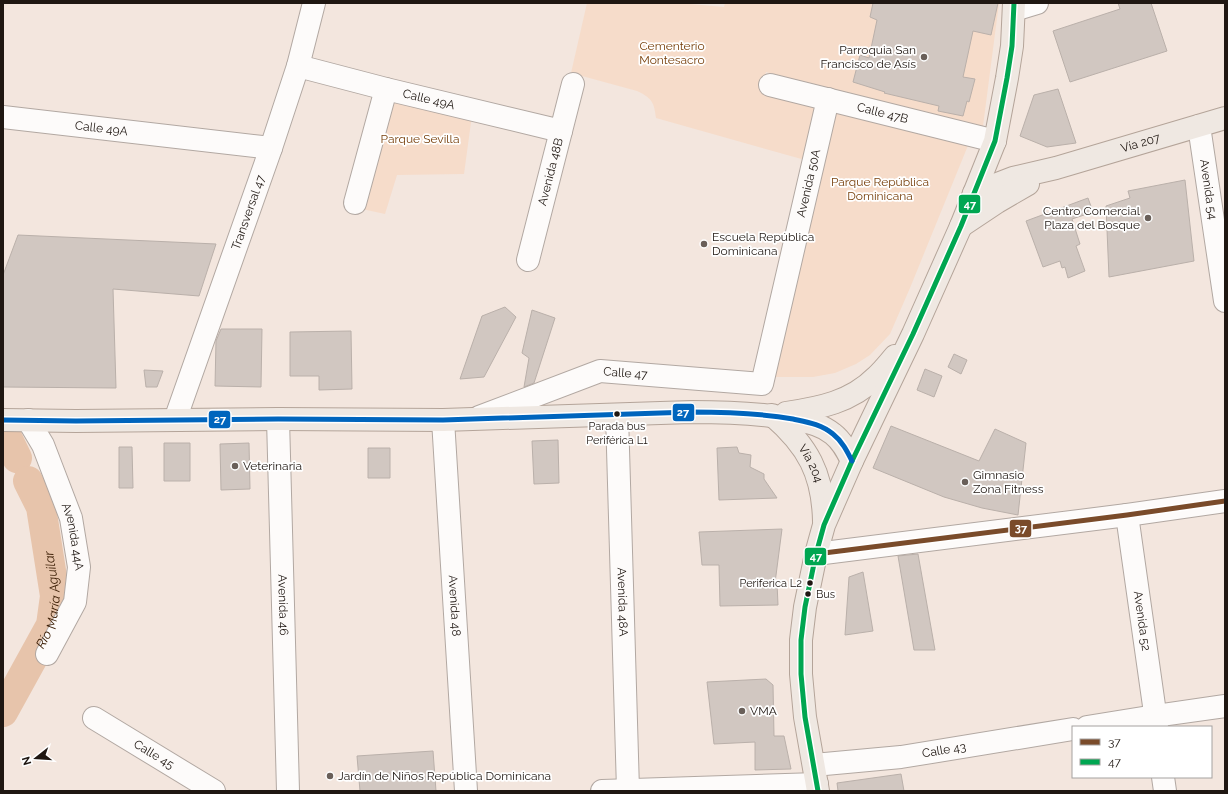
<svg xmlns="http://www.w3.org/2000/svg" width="1228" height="794" viewBox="0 0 1228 794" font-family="Raleway,sans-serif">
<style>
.green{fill:#f6dcca;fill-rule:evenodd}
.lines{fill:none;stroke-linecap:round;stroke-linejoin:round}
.river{stroke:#e7c4ab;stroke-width:30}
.building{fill:#d1c7c1;stroke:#bab0aa}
.minor-casing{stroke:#b2a8a2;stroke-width:24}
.major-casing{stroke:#b4a499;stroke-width:24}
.minor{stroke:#fdfbfa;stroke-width:22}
.major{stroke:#efe8e2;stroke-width:22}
.bus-1-casing{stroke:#fff;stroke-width:8}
.bus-2-casing{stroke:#fff;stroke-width:8}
.bus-3-casing{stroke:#fff;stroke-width:8}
.bus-1{stroke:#7a4b2a;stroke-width:5}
.bus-2{stroke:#00a651;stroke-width:5}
.bus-3{stroke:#0065bd;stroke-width:5}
.poi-dot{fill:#695f59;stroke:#fff;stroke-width:1.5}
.bus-dot{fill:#1f1712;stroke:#fff;stroke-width:1.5}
.labels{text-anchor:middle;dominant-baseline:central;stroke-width:3.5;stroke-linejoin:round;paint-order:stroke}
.bus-label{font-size:11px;fill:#1f1712;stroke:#fff}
.park-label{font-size:12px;fill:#78400c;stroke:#fff}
.poi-label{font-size:12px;fill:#1f1712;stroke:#fff;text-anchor:start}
.street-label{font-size:12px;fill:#1f1712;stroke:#fff}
.water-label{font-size:13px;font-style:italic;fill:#3e2007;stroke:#fff}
.line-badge{stroke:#fff;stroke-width:1.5}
.badge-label{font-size:11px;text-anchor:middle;font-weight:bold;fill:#fff}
</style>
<rect width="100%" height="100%" fill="#f3e6de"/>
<path class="green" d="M 587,3 L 679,3 L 724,7 L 725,3 L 873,3 L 870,17 L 877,20 L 959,27 L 991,35 L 998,3 L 999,3 L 983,126 L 766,72 L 760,92 L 819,109 L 805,160 L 656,118 C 654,102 652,98 637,91 L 571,73 ZM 860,55 L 886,63 L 864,82 L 863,85 L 853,82 Z
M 393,95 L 472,115 L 464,174 L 397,175 L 385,214 L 362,209 Z
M 832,108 L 969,143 L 910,288 L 890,334 L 870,355 L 856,364 L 835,373 L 813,377 L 769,377 Z"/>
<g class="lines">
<g class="river">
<path d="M 3,429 L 17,458"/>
<path id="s1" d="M 3,712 L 51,625 L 55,596 L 41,507 L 28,481"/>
</g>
</g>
<path class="building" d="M 873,3 L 998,3 L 991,35 L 973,31 L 963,77 L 975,79 L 969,102 L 967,101 L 963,116 L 938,111 L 939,106 L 884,93 L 885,92 L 853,82 L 860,55 L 869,58 L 877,20 L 870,17 Z
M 1118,3 L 1151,3 L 1167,51 L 1070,82 L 1053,31 L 1120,9 Z
M 1058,89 L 1076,143 L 1047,147 L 1020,136 L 1034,95 Z
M 1185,180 L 1194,261 L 1109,277 L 1106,206 L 1130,198 L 1128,191 Z
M 1088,198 L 1093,212 L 1072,219 L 1080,244 L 1076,246 L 1085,271 L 1068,278 L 1065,267 L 1062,268 L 1060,261 L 1043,267 L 1026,221 Z
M 18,235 L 216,244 L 199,296 L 113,289 L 116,388 L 3,387 L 3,275 Z
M 505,307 L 516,317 L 484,377 L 460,379 L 482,316 Z
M 532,310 L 555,318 L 534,383 L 524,387 L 529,358 L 522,353 Z
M 221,329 L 262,329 L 261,387 L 215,386 L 216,341 Z
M 351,331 L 352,389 L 319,390 L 319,376 L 290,376 L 290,332 Z
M 954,354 L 967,360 L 961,374 L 948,367 Z
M 925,369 L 942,376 L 934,397 L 917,390 Z
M 144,370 L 163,371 L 157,387 L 146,387 Z
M 891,426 L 979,461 L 995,429 L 1026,443 L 1018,515 L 982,508 L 944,497 L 873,468 Z
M 558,440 L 559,483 L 534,484 L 532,441 Z
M 164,443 L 190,443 L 190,481 L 164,481 Z
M 249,443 L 250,489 L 221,490 L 220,444 Z
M 119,447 L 132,447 L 133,488 L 119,488 Z
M 737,447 L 739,453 L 751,455 L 750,467 L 764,474 L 764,479 L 777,498 L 719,500 L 717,448 Z
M 368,448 L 390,448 L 390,478 L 368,478 Z
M 782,529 L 775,583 L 777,583 L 778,605 L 720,606 L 719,565 L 702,565 L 699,532 Z
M 918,554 L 935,650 L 914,650 L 898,556 Z
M 863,572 L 873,631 L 845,635 L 849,577 Z
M 766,679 L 773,685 L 774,736 L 784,736 L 791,769 L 755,770 L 755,742 L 714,744 L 707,682 Z
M 433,751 L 436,791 L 360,791 L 357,756 Z
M 901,774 L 904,791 L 838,791 L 837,783 Z"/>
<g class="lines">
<defs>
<g id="minor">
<path d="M 1014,10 L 1037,3"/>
<path id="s2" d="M 298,66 L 386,89 L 561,131"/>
<path id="s3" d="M 770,85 L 995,141"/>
<path id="s4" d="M 3,117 L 271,148"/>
<path id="s5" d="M 1199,126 L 1225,301"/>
<path d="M 355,203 L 386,89"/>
<path id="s6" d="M 528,260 L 573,84"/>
<path id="s7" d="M 617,415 L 628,790"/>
<path id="s8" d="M 479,417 L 600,371 L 762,384 L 828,99"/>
<path id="s9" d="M 278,419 L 288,791"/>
<path id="s10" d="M 28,420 L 43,445 L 71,518 L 79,567 L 75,602 L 47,654"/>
<path id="s11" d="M 175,420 L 271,148 L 298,66 L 314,3"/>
<path id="s12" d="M 443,420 L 466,791"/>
<path id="s13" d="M 1127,515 L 1157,727"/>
<path d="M 816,554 L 1127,515 L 1225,501"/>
<path id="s14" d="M 94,718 L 214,791"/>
<path d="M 1087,727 L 1155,716 L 1225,706"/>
<path id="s15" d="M 814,765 L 901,757 L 1073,729"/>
<path d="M 1163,777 L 1165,791"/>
<path d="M 602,791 L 817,784"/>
</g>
<g id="major">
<path id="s16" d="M 974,193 L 1013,178 L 1056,168 L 1225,118"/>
<path d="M 961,226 L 997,202 L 1028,184"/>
<path d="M 786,413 C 820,408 851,402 876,377 C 883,371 889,363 895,356"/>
<path id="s17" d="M 772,415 C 808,446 823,474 824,521"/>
<path d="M 3,420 L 76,421 L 278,419 L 443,420 L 691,412 C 725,412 759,413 793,419 C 807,422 821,424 833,434 C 842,441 847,451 852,461"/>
<path d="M 818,791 L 805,717 L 801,674 L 801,640 L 805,607 L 816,554 L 824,525 L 852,461 L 913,334 L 961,226 L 995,141 L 1007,78 L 1012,46 L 1014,3"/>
</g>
</defs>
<use href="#minor" class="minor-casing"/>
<use href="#major" class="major-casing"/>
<use href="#minor" class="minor"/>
<use href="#major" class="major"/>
<defs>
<path id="bus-1" d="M 816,554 L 1127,515 L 1225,501"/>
<path id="bus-2" d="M 818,791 L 805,717 L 801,674 L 801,640 L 805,607 L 816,554 L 824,525 L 852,461 L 913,334 L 961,226 L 995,141 L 1007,78 L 1012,46 L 1014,3"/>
<path id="bus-3" d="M 3,420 L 76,421 L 278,419 L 443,420 L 691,412 C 725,412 759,413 793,419 C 807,422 821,424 833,434 C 842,441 847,451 852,461"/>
</defs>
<use href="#bus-1" class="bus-1-casing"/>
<use href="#bus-2" class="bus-2-casing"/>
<use href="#bus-3" class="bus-3-casing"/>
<use href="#bus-1" class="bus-1"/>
<use href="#bus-2" class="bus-2"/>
<use href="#bus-3" class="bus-3"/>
</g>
<g class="poi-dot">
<circle cx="924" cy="57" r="4"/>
<circle cx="1148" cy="218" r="4"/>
<circle cx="704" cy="244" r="4"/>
<circle cx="235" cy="466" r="4"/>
<circle cx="965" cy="482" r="4"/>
<circle cx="742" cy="711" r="4"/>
<circle cx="330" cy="776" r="4"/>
</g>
<g class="bus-dot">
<circle cx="617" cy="414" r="3.5"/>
<circle cx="810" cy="583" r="3.5"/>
<circle cx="808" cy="594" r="3.5"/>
</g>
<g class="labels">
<g class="bus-label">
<text x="617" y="426">Parada bus<tspan x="617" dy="14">Periférica L1</tspan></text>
<text x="802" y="583" text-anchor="end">Periferica L2</text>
<text x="816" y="594" text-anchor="start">Bus</text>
</g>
<g class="park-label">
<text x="672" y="46">Cementerio<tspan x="672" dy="14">Montesacro</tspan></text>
<text x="420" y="139">Parque Sevilla</text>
<text x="880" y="182">Parque República<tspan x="880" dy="14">Dominicana</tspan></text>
</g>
<g class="poi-label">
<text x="916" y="50" text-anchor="end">Parroquia San<tspan x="916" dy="14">Francisco de Asís</tspan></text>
<text x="1140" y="211" text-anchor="end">Centro Comercial<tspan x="1140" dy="14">Plaza del Bosque</tspan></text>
<text x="712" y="237">Escuela República<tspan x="712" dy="14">Dominicana</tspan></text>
<text x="243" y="466">Veterinaria</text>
<text x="973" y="475">Gimnasio<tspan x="973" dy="14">Zona Fitness</tspan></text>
<text x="750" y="711">VMA</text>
<text x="338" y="776">Jardín de Niños República Dominicana</text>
</g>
<g class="street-label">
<text stroke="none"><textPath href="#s2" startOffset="135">Calle 49A</textPath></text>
<text stroke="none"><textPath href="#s3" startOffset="116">Calle 47B</textPath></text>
<text stroke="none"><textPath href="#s4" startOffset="99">Calle 49A</textPath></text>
<text stroke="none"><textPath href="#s16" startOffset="174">Vía 207</textPath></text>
<text stroke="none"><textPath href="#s6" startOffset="91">Avenida 48B</textPath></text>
<text stroke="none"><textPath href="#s8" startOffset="498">Avenida 50A</textPath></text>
<text stroke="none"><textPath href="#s5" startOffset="64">Avenida 54</textPath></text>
<text stroke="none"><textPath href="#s11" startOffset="220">Transversal 47</textPath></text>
<text stroke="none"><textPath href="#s8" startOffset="155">Calle 47</textPath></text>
<text stroke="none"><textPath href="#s17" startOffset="63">Vía 204</textPath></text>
<text stroke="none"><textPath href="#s10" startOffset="126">Avenida 44A</textPath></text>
<text stroke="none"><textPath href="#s7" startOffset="187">Avenida 48A</textPath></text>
<text stroke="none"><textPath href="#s9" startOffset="186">Avenida 46</textPath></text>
<text stroke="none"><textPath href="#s12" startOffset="186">Avenida 48</textPath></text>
<text stroke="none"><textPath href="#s13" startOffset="107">Avenida 52</textPath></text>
<text stroke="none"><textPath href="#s15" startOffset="131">Calle 43</textPath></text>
<text stroke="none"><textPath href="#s14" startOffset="70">Calle 45</textPath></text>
</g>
<g class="water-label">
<text stroke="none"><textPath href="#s1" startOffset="124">Río María Aguilar</textPath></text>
</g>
</g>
<g class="line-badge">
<rect x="958" y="194" width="23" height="20" rx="4" fill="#00a651"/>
<rect x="672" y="403" width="23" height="19" rx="4" fill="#0065bd"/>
<rect x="208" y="410" width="23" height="19" rx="4" fill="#0065bd"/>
<rect x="1009" y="519" width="23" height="19" rx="4" fill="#7a4b2a"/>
<rect x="804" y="547" width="23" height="19" rx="4" fill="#00a651"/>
</g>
<g class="badge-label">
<text x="970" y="208">47</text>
<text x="683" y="416">27</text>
<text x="220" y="423">27</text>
<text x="1021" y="532">37</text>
<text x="816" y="560">47</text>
</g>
<rect width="1228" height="794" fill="none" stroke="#1f1712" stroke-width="8"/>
<rect x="1072" y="726" width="140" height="52" fill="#ffffff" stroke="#a5a2a0"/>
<rect x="1080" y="739" width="20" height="6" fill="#7a4b2a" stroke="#a5a2a0"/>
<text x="1108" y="746" font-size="12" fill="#1f1712">37</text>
<rect x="1080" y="759" width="20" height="6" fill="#00a651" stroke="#a5a2a0"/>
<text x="1108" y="766" font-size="12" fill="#1f1712">47</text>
<g transform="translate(36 758) rotate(253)" stroke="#ffffff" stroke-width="3" paint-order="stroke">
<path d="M0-3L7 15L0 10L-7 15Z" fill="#1f1712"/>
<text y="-6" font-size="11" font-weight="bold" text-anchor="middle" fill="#1f1712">N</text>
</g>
</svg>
